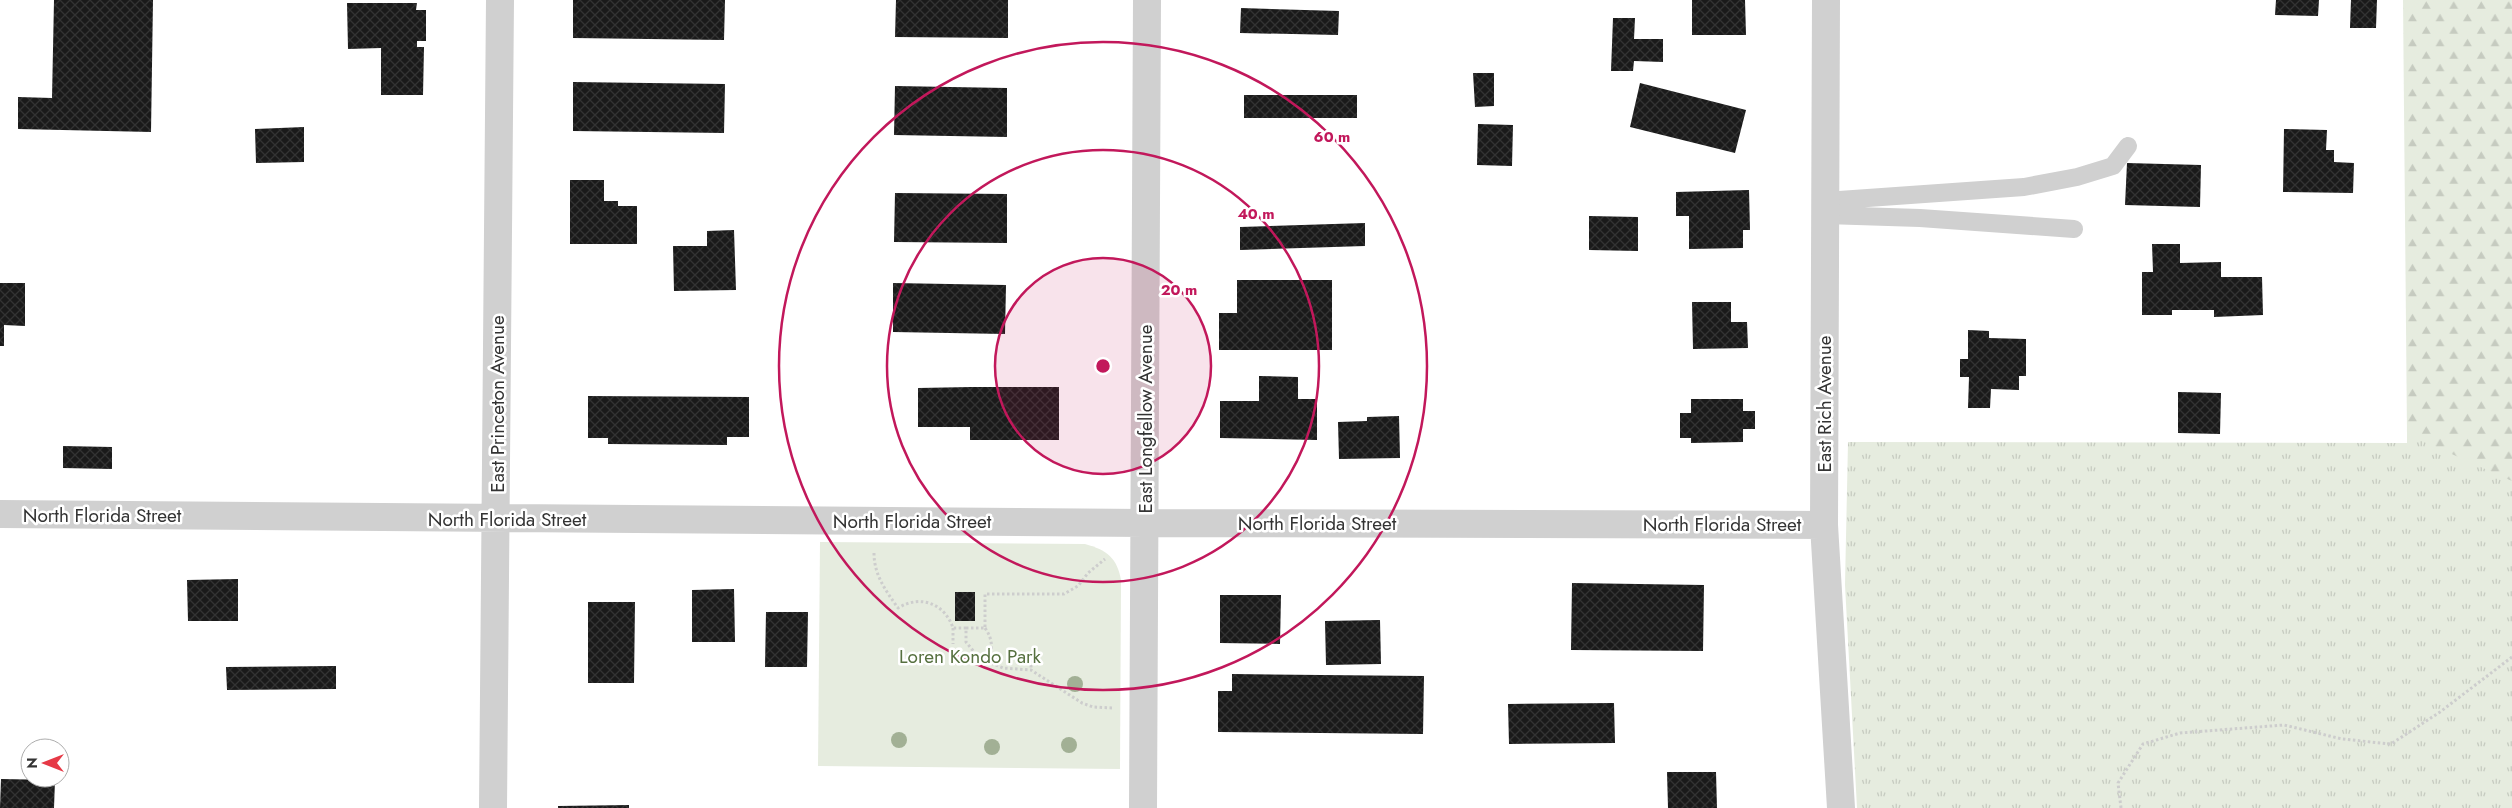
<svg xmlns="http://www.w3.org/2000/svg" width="2512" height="808" viewBox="0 0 2512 808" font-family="Jost,sans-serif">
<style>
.grass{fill:url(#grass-tufts)}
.forest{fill:url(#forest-firs)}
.green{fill:#e6ecdf}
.building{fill:url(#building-cross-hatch)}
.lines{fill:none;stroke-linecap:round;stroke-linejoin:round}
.path{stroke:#cdcdcd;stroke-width:3;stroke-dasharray:2.5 2.5;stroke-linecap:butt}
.lane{stroke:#d0d0d0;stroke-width:18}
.street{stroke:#d0d0d0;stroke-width:28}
.tree{fill:#a2b095}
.ring{fill:none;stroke:#c2185b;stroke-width:2.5}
.labels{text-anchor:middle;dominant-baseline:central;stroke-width:5;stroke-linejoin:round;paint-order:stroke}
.street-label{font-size:19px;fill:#333;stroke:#fff}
.park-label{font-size:19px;fill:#56703f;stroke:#fff}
.centre{fill:#c2185b;stroke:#fff;stroke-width:2.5}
.ring-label{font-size:15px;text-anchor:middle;font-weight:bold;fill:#c2185b;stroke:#fff;stroke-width:5;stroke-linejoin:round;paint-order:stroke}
</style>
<defs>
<pattern id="grass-tufts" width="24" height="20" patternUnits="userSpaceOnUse" patternTransform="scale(1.25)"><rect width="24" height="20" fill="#e6ecdf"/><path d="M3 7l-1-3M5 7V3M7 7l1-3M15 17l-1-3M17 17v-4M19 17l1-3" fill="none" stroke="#c6cbc0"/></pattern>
<pattern id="forest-firs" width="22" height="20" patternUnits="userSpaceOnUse" patternTransform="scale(1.25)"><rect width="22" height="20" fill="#e6ecdf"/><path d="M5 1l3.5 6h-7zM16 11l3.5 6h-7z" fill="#c6cbc0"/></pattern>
<pattern id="building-cross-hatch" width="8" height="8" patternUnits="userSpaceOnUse" patternTransform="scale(1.25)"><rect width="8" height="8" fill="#1a1a1a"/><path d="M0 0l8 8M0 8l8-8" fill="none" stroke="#333"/></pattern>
</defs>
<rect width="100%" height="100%" fill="#fff"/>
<path class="grass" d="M 2512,168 L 2512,808 L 1857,808 L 1845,585 L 1848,442 L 2407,443 L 2407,434 Z"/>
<path class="forest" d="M 2403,0 L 2512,0 L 2512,481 L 2407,434 Z"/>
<path class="green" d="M 820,542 L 1085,544 C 1107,550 1117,558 1121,580 L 1120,769 L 818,766 Z"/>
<path class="building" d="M 54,0 L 153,0 L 151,132 L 18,129 L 18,97 L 52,98 Z
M 573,0 L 725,0 L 724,40 L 573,38 Z
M 896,0 L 1008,0 L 1008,38 L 895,37 Z
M 1692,0 L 1745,0 L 1746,35 L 1692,35 Z
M 2276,0 L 2319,0 L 2318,16 L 2275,15 Z
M 2351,0 L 2377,0 L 2376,28 L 2350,28 Z
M 347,3 L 417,3 L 416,10 L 426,10 L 426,41 L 417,41 L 417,47 L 424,47 L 423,95 L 381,95 L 381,48 L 348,49 Z
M 1241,8 L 1339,11 L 1338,35 L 1240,33 Z
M 1613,18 L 1635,18 L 1634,39 L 1663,39 L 1663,62 L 1634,61 L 1633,71 L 1611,71 Z
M 1473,73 L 1494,73 L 1494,106 L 1475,107 Z
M 573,82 L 725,84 L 724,133 L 573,131 Z
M 1640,83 L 1746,110 L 1735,153 L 1630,127 Z
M 895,86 L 1007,88 L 1007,137 L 894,135 Z
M 1244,95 L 1357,95 L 1357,118 L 1244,118 Z
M 1478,124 L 1513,125 L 1512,166 L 1477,165 Z
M 304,127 L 304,162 L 256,163 L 255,129 Z
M 2284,129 L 2327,130 L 2326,150 L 2334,150 L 2334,162 L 2354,163 L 2353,193 L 2283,192 Z
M 2127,163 L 2201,165 L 2200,207 L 2125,205 Z
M 570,180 L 604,180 L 604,201 L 618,201 L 618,206 L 637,206 L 637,244 L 570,244 Z
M 1749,190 L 1750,230 L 1743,230 L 1743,248 L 1689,249 L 1689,216 L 1676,216 L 1676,192 Z
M 895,193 L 1007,194 L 1007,243 L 894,242 Z
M 1589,216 L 1638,217 L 1638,251 L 1589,250 Z
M 1365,223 L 1365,246 L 1240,250 L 1240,227 Z
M 734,230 L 736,290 L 674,291 L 673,246 L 707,246 L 707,231 Z
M 2152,244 L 2180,244 L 2180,263 L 2221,262 L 2221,277 L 2262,277 L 2263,315 L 2214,317 L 2214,310 L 2172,310 L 2172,315 L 2142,315 L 2142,272 L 2153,272 Z
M 1237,280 L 1332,280 L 1332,350 L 1219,350 L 1219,313 L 1237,313 Z
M 0,283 L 25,283 L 25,326 L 4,325 L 4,346 L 0,346 Z
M 893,283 L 1006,285 L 1005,334 L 893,332 Z
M 1692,302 L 1731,302 L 1731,322 L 1747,322 L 1748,348 L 1693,349 Z
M 1968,330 L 1989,331 L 1989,338 L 2026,339 L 2026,376 L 2019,376 L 2019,390 L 1991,389 L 1990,408 L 1968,408 L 1969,377 L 1960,377 L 1960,359 L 1968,359 Z
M 1259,376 L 1298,377 L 1298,399 L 1317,399 L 1317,440 L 1220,438 L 1220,401 L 1259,401 Z
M 971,387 L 1059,387 L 1059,440 L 970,440 L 970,427 L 918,427 L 918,388 Z
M 2178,392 L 2221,393 L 2220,434 L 2178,433 Z
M 588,396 L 749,397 L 749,437 L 727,437 L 727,445 L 608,444 L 608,438 L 588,438 Z
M 1691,399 L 1743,399 L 1743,411 L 1755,411 L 1755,429 L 1743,429 L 1743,442 L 1691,443 L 1691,438 L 1680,438 L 1680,413 L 1691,413 Z
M 1399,416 L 1400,458 L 1339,459 L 1338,422 L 1367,421 L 1367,417 Z
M 63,446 L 112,447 L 112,469 L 63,468 Z
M 238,579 L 238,621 L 188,621 L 187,580 Z
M 1572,583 L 1704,585 L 1703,651 L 1571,650 Z
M 734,589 L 735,642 L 692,642 L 692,590 Z
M 955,592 L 975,592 L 975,621 L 955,621 Z
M 1220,595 L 1281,595 L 1280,644 L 1220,643 Z
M 588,602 L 635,602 L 634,683 L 588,683 Z
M 766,612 L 808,612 L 807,667 L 765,667 Z
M 1380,620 L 1381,664 L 1326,665 L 1325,621 Z
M 336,666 L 336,689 L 227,690 L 226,667 Z
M 1232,674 L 1424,676 L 1423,734 L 1218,732 L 1218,691 L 1232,691 Z
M 1614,703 L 1615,743 L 1509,744 L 1508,704 Z
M 1667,772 L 1716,772 L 1717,808 L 1668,808 Z
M 1,779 L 55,780 L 54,808 L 0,808 Z
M 629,805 L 629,808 L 558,808 L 558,806 Z"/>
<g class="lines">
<path class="path" d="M 874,553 C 874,575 886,591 898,608 C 921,594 945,604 953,628 L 966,628 L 966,642 L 979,658 L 1003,668 L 1031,670 L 1082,703 L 1093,707 L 1112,708
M 953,628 L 953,644
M 966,628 L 985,628 L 985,594 L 1064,594 L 1078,586 L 1088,573 L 1105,559
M 985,628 C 993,639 993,650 988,662
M 1031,655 L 1031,670
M 2121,808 L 2118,783 L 2143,744 L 2180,733 L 2284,725 L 2342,739 L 2391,744 L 2440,712 L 2512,657"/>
<path class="lane" d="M 1825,201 L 2024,187 L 2077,177 L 2113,166 L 2128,146
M 1825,215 L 1920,218 L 2074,229"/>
<path class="street" d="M 1826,0 L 1824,525 L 1841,808
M 0,514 L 1145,523 L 1824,525
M 493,808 L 500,0
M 1143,808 L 1147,0"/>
</g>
<g class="tree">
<circle cx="1075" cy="684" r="8"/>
<circle cx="899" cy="740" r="8"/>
<circle cx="1069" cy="745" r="8"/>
<circle cx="992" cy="747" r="8"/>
</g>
<circle cx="1103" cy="366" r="108" fill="#c2185b" fill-opacity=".12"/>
<g class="ring">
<circle cx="1103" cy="366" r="108"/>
<circle cx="1103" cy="366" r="216"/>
<circle cx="1103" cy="366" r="324"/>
</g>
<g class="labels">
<g class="street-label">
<text transform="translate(497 404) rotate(-90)">East Princeton Avenue</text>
<text transform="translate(1824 404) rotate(-90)">East Rich Avenue</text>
<text transform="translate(1145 419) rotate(-90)">East Longfellow Avenue</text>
<text x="102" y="515">North Florida Street</text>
<text x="507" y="519">North Florida Street</text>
<text x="912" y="521">North Florida Street</text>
<text x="1317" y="523">North Florida Street</text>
<text x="1722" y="524">North Florida Street</text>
</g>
<g class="park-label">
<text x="970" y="656">Loren Kondo Park</text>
</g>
</g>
<circle cx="1103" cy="366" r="8" class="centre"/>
<g class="ring-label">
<text x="1332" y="142">60 m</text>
<text x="1256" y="219">40 m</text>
<text x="1179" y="295">20 m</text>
</g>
<g transform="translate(45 763) rotate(270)"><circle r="24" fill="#ffffff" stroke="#adadad"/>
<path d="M0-4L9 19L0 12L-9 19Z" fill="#e63946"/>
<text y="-8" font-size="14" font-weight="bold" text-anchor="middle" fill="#333333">N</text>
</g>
</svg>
